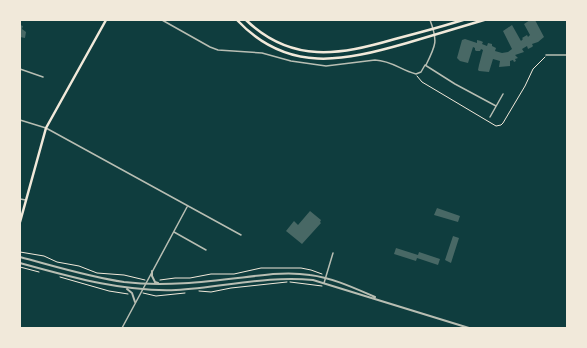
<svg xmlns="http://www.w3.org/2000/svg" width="587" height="348" viewBox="0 0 587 348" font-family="'Noto Serif',serif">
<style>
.building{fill:#486865}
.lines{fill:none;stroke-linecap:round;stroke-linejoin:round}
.path{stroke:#f1e9da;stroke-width:1}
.minor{stroke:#b8beb3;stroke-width:1.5}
.tertiary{stroke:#b8beb3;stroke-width:2}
.secondary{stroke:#f1e9da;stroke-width:2.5}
</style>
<rect width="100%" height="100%" fill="#0f3d3e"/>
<path class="building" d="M 530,20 L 535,20 L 544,37 L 538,42 L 532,44 L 533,46 L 532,47 L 528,49 L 527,46 L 522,49 L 524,52 L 515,55 L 518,58 L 515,59 L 516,61 L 514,62 L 513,60 L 510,61 L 510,66 L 499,67 L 500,61 L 493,59 L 489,72 L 479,71 L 478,70 L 479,65 L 483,50 L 481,49 L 480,51 L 476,51 L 475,50 L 475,48 L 473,47 L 468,63 L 460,61 L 457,58 L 462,40 L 465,39 L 477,43 L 477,40 L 481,41 L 483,42 L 482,44 L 487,46 L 488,43 L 492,44 L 492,46 L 496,48 L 495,51 L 502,53 L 508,52 L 512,49 L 503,31 L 512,25 L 521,41 L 523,39 L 522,38 L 527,35 L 528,37 L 530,35 L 524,24 Z
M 20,25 L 23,26 L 22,29 L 26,32 L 25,38 L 20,37 Z
M 437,208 L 460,216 L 458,222 L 434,215 Z
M 310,211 L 321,220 L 320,222 L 321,223 L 302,244 L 286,231 L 294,221 L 298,225 Z
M 453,236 L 459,238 L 451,263 L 445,260 Z
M 396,248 L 418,255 L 419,252 L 440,259 L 438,265 L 417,258 L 416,261 L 394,254 Z"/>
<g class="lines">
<path class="path" d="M 417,76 L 422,82 L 496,126 L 501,125 L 503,123 L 525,86 L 533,69 L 545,57
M 20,252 L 44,256 L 57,262 L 79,266 L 97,273 L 124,275 L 145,280
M 20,267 L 39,272
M 60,277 L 109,291 L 128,294
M 160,280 L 175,278 L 190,278 L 211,274 L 234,274 L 261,268 L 301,268 L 311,270 L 322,274
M 290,282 L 322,286
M 199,291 L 211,292 L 231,288 L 287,282
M 143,293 L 156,296 L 185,293"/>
<path class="minor" d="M 162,20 L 210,47 L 218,50 L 262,53 L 291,61 L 326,66 L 375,60 C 393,61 400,70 416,74 L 421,72 L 425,65 L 455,84 L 496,106
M 546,55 L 567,55
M 426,65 C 436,45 438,41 430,20
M 20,69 L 43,77
M 490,117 L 503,94
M 20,120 L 46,128 L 241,235
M 20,199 L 26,200
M 174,232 L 206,250
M 324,283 L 333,253
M 122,328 L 187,207"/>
<path class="tertiary" d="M 20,257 C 54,266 89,277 124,282 C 174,288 224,279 273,274 C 286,273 298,273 310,275 C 333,278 354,288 375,297
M 20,263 C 71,277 122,292 176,290 C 221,288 267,275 313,280 L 469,328
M 152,271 L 152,276 L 155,282 L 158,283
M 127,289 L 132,293 L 135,302"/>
<path class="secondary" d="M 237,20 C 288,74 344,61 407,43 C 433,35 458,28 484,20
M 246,20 C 292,64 340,55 395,39 C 418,33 441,27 463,20
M 20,222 L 46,128 L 106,20"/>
</g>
<rect width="587" height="348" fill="none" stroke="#f1e9da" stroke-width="42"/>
</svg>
